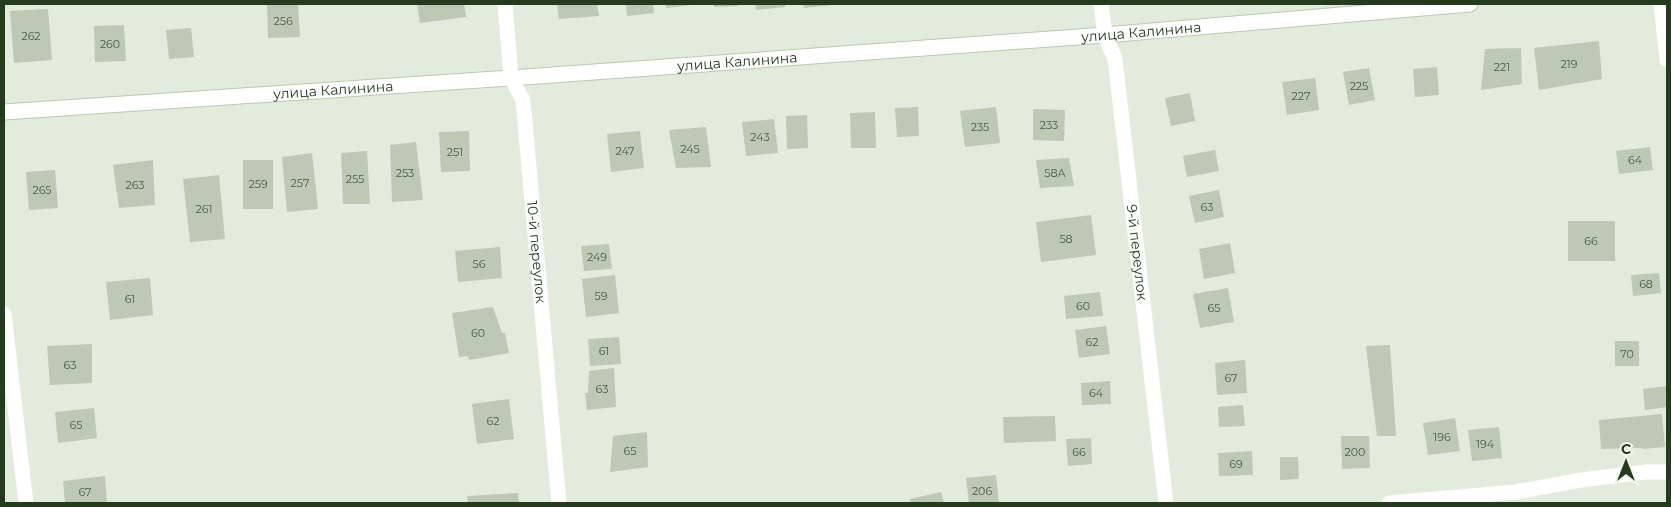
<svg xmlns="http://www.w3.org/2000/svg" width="1671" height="507" viewBox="0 0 1671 507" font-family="Montserrat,sans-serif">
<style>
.building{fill:#bdc8b5}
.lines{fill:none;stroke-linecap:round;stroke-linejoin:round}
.secondary-casing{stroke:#b9cbaf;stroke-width:17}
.minor{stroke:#fff;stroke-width:15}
.secondary{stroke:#fff;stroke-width:15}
.labels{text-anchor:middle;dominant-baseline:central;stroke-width:5;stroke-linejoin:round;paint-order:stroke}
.number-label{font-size:11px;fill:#4a5e43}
.street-label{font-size:14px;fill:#243b1d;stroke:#f2f7ed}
</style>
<rect width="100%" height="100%" fill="#e3ebdd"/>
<path class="building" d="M 267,4 L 298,4 L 300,37 L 268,38 Z
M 417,4 L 464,4 L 466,17 L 420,23 Z
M 557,4 L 597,4 L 599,16 L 559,19 Z
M 626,4 L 653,4 L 654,13 L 627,16 Z
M 666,4 L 691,4 L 691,5 L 666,8 Z
M 714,4 L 738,4 L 738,6 L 714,7 Z
M 755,4 L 785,4 L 785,7 L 756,10 Z
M 803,4 L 832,4 L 832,5 L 804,8 Z
M 48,9 L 52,60 L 14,63 L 10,11 Z
M 124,25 L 126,61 L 95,62 L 94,26 Z
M 191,28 L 194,57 L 169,59 L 166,30 Z
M 1599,41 L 1602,79 L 1539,90 L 1534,48 Z
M 1521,48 L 1522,84 L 1481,90 L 1485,49 Z
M 1437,67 L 1439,95 L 1415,97 L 1413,69 Z
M 1369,68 L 1375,100 L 1349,105 L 1343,72 Z
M 1315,78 L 1319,110 L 1287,115 L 1282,82 Z
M 1190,93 L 1195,121 L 1171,126 L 1165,98 Z
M 918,107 L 919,136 L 897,137 L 895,108 Z
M 996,107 L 1000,143 L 965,147 L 960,111 Z
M 1033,109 L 1065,110 L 1064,141 L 1033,140 Z
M 875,112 L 876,148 L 851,148 L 850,113 Z
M 807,115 L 808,148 L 787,149 L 786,116 Z
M 774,119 L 778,153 L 746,156 L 742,122 Z
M 706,127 L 711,167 L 676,168 L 669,130 Z
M 469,131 L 470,171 L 441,172 L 439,132 Z
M 640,131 L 644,168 L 611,172 L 607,134 Z
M 416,142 L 423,200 L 392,202 L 390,145 Z
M 1650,147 L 1653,170 L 1619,174 L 1616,151 Z
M 1215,150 L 1219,171 L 1187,177 L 1183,156 Z
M 367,151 L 370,204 L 343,204 L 341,153 Z
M 312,153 L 318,209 L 287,212 L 282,157 Z
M 1069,158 L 1074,186 L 1040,188 L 1036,160 Z
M 153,160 L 155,205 L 119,208 L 113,165 Z
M 243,160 L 273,160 L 273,209 L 243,209 Z
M 55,170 L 58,208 L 29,210 L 26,172 Z
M 219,175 L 225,239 L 190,242 L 183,179 Z
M 1219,190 L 1224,217 L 1195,223 L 1189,196 Z
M 1091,215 L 1096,255 L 1041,262 L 1036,222 Z
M 1568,221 L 1615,221 L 1615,261 L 1568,261 Z
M 1230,243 L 1235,273 L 1204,279 L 1199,249 Z
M 609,244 L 612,269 L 584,271 L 581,246 Z
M 500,247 L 502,278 L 458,282 L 455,251 Z
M 1659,273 L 1661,293 L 1633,296 L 1631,275 Z
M 615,275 L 619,313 L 586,317 L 582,279 Z
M 150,278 L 153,315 L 110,320 L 106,282 Z
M 1228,288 L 1234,322 L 1200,328 L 1193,294 Z
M 1100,292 L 1103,316 L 1066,319 L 1064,296 Z
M 493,307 L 502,333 L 505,333 L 509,353 L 469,360 L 468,356 L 459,357 L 452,313 Z
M 1106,326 L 1110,354 L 1079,358 L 1075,330 Z
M 619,337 L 621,364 L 590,366 L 588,339 Z
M 1615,341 L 1639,341 L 1639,366 L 1615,366 Z
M 92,344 L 92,383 L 50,385 L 47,346 Z
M 1390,345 L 1396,436 L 1377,436 L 1366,346 Z
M 1245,360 L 1247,393 L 1217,395 L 1215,363 Z
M 614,368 L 616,407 L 587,410 L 585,393 L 588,393 L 589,371 Z
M 1110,381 L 1111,404 L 1082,405 L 1081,383 Z
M 1667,386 L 1667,407 L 1645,410 L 1643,389 Z
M 509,399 L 514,439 L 477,444 L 472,404 Z
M 1243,405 L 1245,426 L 1219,427 L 1218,407 Z
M 94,408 L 97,438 L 58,443 L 55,412 Z
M 1662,414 L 1665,447 L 1642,449 L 1642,448 L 1601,449 L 1599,420 Z
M 1055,416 L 1056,441 L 1004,443 L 1003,417 Z
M 1455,418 L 1460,451 L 1428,455 L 1423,423 Z
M 1499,427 L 1502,458 L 1472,461 L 1468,430 Z
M 647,432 L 648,467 L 610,472 L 613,436 Z
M 1341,436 L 1369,436 L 1370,468 L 1342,469 Z
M 1091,438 L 1092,464 L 1068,466 L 1066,439 Z
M 1252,451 L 1253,475 L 1219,476 L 1218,453 Z
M 1280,457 L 1298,457 L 1299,479 L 1280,480 Z
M 996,475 L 999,503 L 969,503 L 966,478 Z
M 105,476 L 107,503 L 65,503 L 63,481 Z
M 941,492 L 944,503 L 911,503 L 910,499 Z
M 518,493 L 519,503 L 468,503 L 467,496 Z"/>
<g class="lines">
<defs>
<g id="secondary">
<path id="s3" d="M 4,112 L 511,78 L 1105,35 L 1470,4"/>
</g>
</defs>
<use href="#secondary" class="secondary-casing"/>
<g class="minor">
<path id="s1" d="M 505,4 L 511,78 L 523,100 L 559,503"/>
<path id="s2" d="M 1101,4 L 1105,35 L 1115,59 L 1166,503"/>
<path d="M 1661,4 L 1667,60"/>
<path d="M 4,314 L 26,503"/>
<path d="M 1389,503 L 1516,492 L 1581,480 L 1646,472 L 1667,472"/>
</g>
<use href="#secondary" class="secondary"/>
</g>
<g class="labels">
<g class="number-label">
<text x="283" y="21">256</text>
<text x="31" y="36">262</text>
<text x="110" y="44">260</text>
<text x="1569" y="64">219</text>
<text x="1502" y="67">221</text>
<text x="1359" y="86">225</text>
<text x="1301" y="96">227</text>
<text x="1049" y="125">233</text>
<text x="980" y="127">235</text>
<text x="760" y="137">243</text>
<text x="690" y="149">245</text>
<text x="625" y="151">247</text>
<text x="455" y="152">251</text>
<text x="1635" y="160">64</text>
<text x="405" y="173">253</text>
<text x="1055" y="173">58А</text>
<text x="355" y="179">255</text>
<text x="300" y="183">257</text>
<text x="258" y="184">259</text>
<text x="135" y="185">263</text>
<text x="42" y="190">265</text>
<text x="1207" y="207">63</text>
<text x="204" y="209">261</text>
<text x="1066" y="239">58</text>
<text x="1591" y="241">66</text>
<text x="597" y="257">249</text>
<text x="479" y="264">56</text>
<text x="1646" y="284">68</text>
<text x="601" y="296">59</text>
<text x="130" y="299">61</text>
<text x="1083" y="306">60</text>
<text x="1214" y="308">65</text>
<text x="478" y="333">60</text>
<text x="1092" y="342">62</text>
<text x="604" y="351">61</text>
<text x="1627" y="354">70</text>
<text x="70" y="365">63</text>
<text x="1231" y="378">67</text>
<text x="602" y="389">63</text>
<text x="1096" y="393">64</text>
<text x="493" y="421">62</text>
<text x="76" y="425">65</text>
<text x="1442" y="437">196</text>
<text x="1485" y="444">194</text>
<text x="630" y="451">65</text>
<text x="1079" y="452">66</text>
<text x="1355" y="452">200</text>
<text x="1236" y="464">69</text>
<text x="982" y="491">206</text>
<text x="85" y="492">67</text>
</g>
<g class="street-label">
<text stroke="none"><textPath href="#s3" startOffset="1140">улица Калинина</textPath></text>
<text stroke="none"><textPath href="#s3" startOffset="735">улица Калинина</textPath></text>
<text stroke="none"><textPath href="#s3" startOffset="330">улица Калинина</textPath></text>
<text stroke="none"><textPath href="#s1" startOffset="252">10-й переулок</textPath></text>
<text stroke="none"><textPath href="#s2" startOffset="252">9-й переулок</textPath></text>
</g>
</g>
<rect width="1671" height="507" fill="none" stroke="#243b1d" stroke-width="10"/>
<g transform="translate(1626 462)" stroke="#f2f7ed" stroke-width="4" paint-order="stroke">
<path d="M0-4L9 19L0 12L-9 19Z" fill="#243b1d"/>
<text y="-8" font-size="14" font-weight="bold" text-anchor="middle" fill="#243b1d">С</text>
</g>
</svg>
